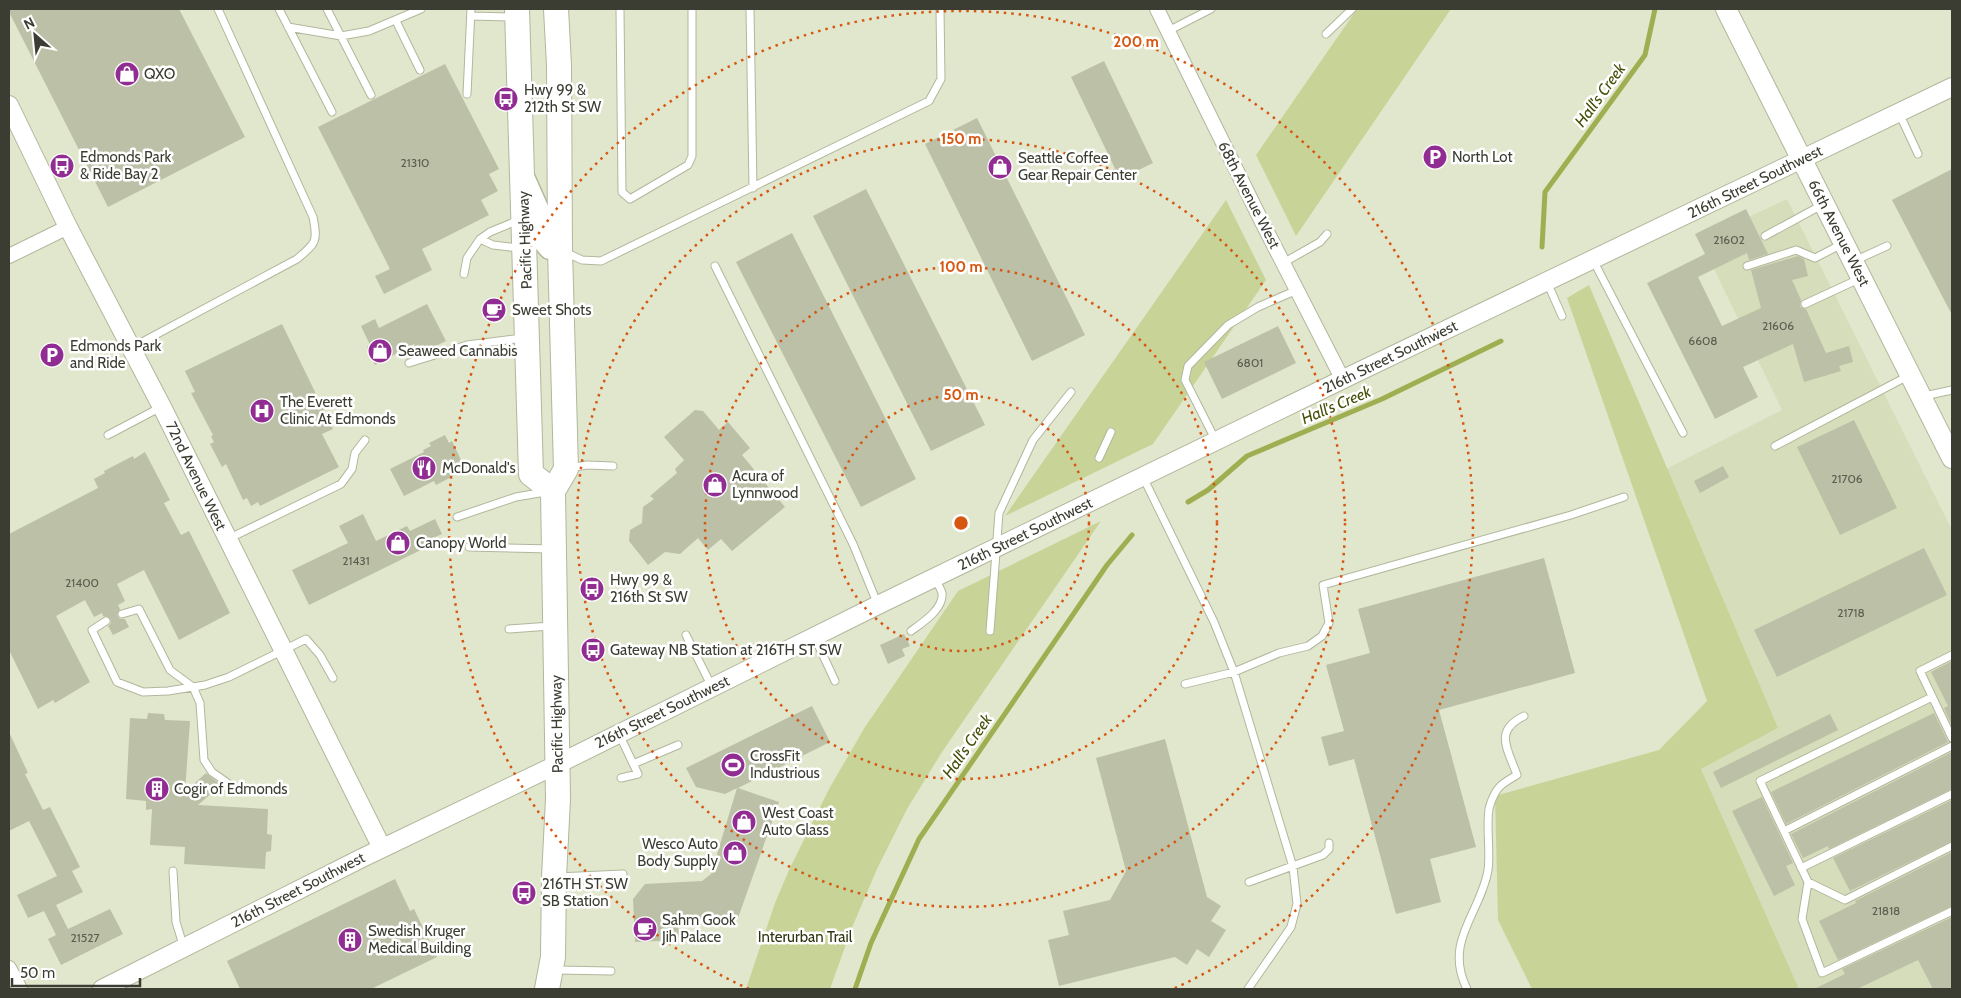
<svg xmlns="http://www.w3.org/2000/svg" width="1961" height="998" viewBox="0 0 1961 998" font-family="Cabin,sans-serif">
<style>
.built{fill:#d6ddba}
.green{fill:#c8d398}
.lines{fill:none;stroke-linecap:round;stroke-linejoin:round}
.stream{stroke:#a0ae52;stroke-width:5}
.building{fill:#bbc0a6}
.service-casing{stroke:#b1b79c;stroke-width:9}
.minor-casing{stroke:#b1b79c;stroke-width:16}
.tertiary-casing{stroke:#b1b79c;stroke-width:20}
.secondary-casing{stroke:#b1b79c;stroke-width:22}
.primary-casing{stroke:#b1b79c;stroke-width:25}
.trunk-casing{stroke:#b1b79c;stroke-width:26}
.service{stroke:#fff;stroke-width:7}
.minor{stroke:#fff;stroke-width:14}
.tertiary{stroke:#fff;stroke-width:18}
.secondary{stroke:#fff;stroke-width:20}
.primary{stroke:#fff;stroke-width:22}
.trunk{stroke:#fff;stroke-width:24}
.ring{fill:none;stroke:#d75610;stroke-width:2.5;stroke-dasharray:2.5 5}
.labels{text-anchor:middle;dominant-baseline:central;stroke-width:5;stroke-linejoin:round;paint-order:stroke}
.number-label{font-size:12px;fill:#5b5e4f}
.poi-label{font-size:15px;fill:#3b3d32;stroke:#fff;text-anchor:start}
.street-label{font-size:15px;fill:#3b3d32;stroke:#fff}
.park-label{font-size:15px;fill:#2e340d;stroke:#fff}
.water-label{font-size:16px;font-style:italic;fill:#474f08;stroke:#fff}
.centre{fill:#d75610;stroke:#fff;stroke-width:2.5}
.ring-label{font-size:15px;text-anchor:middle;font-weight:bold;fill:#d75610;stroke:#fff;stroke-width:5;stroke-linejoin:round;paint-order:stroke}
</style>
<rect width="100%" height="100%" fill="#e1e7cc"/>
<path class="built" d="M 1787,199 L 1952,530 L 1952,989 L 1799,989 L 1701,769 L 1778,728 L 1662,471 L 1782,410 L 1700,240 Z"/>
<path class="green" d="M 1357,9 L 1451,9 L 1296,236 L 1256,155 Z
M 1226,200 L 1266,280 L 1153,444 L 1005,516 Z
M 1589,285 L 1778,728 L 1701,769 L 1799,989 L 1532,989 L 1498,920 L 1495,796 L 1659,750 L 1707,701 L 1567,298 Z
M 1101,521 L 942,752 L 907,809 L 877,869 L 851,930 L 830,989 L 746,989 L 775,903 L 789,870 L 829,789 L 865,727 L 958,591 Z"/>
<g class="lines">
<path class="stream" d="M 1542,247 L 1545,192 L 1645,55 L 1655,9
M 1188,502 L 1208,490 L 1247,456 L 1382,399 L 1501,341
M 855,989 L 871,943 L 919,839 L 1107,565 L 1132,535"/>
</g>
<path class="building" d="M 9,9 L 179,9 L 245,137 L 108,207 L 9,12 Z
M 1104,61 L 1153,163 L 1120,179 L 1071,77 Z
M 445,64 L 499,169 L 489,174 L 498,191 L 481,200 L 489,215 L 422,249 L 432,270 L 384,294 L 375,276 L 390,269 L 318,127 Z
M 977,118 L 1085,335 L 1032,361 L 925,144 Z
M 1952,169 L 1952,315 L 1892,200 Z
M 866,189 L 985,425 L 931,451 L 813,216 Z
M 1746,209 L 1768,254 L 1749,260 L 1747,253 L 1698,277 L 1722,326 L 1761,308 L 1751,270 L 1798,256 L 1804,259 L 1808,276 L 1792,280 L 1801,300 L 1800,307 L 1806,309 L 1826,353 L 1849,346 L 1853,362 L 1839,366 L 1841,371 L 1804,382 L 1793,344 L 1743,367 L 1758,397 L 1715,419 L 1647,283 L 1705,254 L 1695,234 Z
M 792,233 L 916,479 L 861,507 L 736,262 Z
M 427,304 L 446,341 L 419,354 L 414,344 L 375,365 L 367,347 L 370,345 L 361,326 L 375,319 L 379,328 Z
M 282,324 L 333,429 L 322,434 L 339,467 L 260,506 L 258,502 L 251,506 L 247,498 L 243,500 L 226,464 L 222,467 L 210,444 L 214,442 L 211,436 L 213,435 L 191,393 L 195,392 L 185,371 Z
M 1278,326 L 1296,363 L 1222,399 L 1204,362 Z
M 695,410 L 703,411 L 719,430 L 728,422 L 750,448 L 742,455 L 785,507 L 732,551 L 721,539 L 708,550 L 698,538 L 680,554 L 665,552 L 648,565 L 629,541 L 630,530 L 642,523 L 643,507 L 654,499 L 650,496 L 677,473 L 675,469 L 684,460 L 664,437 Z
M 1854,420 L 1897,508 L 1840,535 L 1797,447 Z
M 445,435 L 449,443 L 452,441 L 463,464 L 460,465 L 463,471 L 436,485 L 434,481 L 404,496 L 390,469 L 424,452 L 423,450 L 431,446 L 429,443 Z
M 145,452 L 170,500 L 164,503 L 181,535 L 189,531 L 230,613 L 179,640 L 144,570 L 117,584 L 125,601 L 118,605 L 120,609 L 117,615 L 120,619 L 125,619 L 129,627 L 113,635 L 108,626 L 111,623 L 110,618 L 103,616 L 102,613 L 94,617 L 85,600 L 56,616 L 90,682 L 55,703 L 53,700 L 38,709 L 9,650 L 9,534 L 98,488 L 94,479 L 105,473 L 104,471 L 133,456 L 134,459 Z
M 1723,466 L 1729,477 L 1700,493 L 1694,481 Z
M 363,514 L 376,541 L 407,526 L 410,531 L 435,519 L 442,534 L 431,539 L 433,544 L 309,605 L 292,570 L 348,543 L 339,526 Z
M 1924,548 L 1947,595 L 1777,677 L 1754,630 Z
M 1544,558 L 1575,673 L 1439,710 L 1476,847 L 1430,859 L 1441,902 L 1396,914 L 1354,759 L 1329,766 L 1321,737 L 1344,731 L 1326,665 L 1370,653 L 1358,609 Z
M 904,634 L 910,646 L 902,649 L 905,656 L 888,664 L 880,645 Z
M 1952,661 L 1952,726 L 1944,708 L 1948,706 L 1931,672 Z
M 812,706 L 830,742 L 738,788 L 779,802 L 738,918 L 678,920 L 679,940 L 635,942 L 633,899 L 645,884 L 702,881 L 711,874 L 737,788 L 725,794 L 696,787 L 686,768 Z
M 148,713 L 164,714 L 165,720 L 190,721 L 185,792 L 206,773 L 221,785 L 198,805 L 268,809 L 267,834 L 272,835 L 271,851 L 266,852 L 265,869 L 184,864 L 185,847 L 150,845 L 152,809 L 146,810 L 146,801 L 126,799 L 130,718 L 147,719 Z
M 1934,713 L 1948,742 L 1786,824 L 1771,792 Z
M 1830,714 L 1838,730 L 1721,788 L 1713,772 Z
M 9,732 L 28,773 L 25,774 L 43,810 L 50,807 L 80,867 L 72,871 L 83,892 L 56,905 L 68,929 L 110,909 L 123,934 L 61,965 L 48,939 L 56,935 L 44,911 L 28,918 L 17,895 L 57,876 L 29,821 L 9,831 Z
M 1165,739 L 1207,897 L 1221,906 L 1211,921 L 1226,930 L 1209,957 L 1197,949 L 1187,965 L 1175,957 L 1059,986 L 1048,940 L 1069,935 L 1063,911 L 1110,900 L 1126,871 L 1096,758 Z
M 1952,752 L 1952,789 L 1829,849 L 1828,846 L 1803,858 L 1791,834 Z
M 1762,797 L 1793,863 L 1786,866 L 1795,885 L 1774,896 L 1732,811 Z
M 1952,800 L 1952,841 L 1850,891 L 1833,858 Z
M 1952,852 L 1952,906 L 1838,960 L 1819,921 L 1856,903 L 1855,901 Z
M 395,879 L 410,911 L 414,909 L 437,957 L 371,989 L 240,989 L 227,961 Z
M 1952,917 L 1952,989 L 1933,989 L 1918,960 L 1857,989 L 1814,989 L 1845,974 L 1842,969 Z"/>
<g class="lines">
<defs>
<path id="service" d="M 279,9 L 332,112
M 327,9 L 371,95
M 620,9 L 622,192 L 630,199 L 688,165 L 692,156 L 692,9
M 750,9 L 753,188
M 471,16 L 513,17
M 396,21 L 420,70
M 288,27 L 341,36 L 369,31 L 421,9
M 1168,31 L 1211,9
M 1326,34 L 1352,9
M 467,94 L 471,9
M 1899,113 L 1918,154
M 519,220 L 490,232 L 480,239 L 493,245 L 519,248
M 1765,236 L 1822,205
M 565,252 L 582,260 L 601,261 L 929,101 L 941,79 L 940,9
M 1593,260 L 1683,433
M 1854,261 L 1887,246
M 1283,263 L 1320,242 L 1327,234
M 715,266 L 853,544 L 878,605
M 1747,266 L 1796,250 L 1815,258 L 1842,244
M 464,274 L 467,258 L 480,239
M 1547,282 L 1562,316
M 1805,304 L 1859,279
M 131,348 L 297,259 C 316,243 318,242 313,217 L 218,9
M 409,363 L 467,345 L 523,338
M 1924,396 L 1952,390
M 108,435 L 161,407
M 1216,441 L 1185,380 L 1188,366 L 1228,325 L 1258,307 L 1297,290
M 1775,446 L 1908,376
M 1099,458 L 1111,432
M 569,468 L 587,465 L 613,466
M 1143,477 L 1214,622 L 1234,672 L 1293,867 L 1297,904 L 1291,927 L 1248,989
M 457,517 L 516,497 L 545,492
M 228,539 L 341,484 L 352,469 L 355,453 L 365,440
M 469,547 L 551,549
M 122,614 L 139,609 L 170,670 L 193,687 L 200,703 L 204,760 L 212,772 L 229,784
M 106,621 L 92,630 L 117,682 L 143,692 L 168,691 L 205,685 L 229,677 L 306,639 L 320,655 L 333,678
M 509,629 L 551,626
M 911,631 C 922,623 944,609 942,593 C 941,589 937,583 935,578
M 990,631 L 999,513 L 1033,440 L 1071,392
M 686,635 L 712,687
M 815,638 L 835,681
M 1952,655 L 1920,671 L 1952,738
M 1185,684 L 1234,672 L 1279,653 L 1308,646 L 1322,636 L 1329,623 L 1323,585 L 1571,515 L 1624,497
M 619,734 L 638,774 L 621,778
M 633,764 L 678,745
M 1784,831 L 1952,746
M 1952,846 L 1845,900 L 1808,882 L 1802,919 L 1822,973 L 1952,911
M 1801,868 L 1952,794
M 173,871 L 176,922 L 184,948
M 557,877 L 623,874
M 1249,882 L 1323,855 L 1329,849 L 1329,843
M 1808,882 L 1760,781 L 1932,697
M 557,970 L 611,971
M 1467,989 C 1443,941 1481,913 1488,870 C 1491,852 1485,820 1490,805 C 1496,787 1501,784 1517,775 C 1508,749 1493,731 1524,716"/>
<path id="minor" d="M 1157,9 L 1261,220 L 1343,380
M 9,256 L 68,227
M 9,968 L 20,989"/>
<path id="tertiary" d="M 9,105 L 68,227 L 162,407 L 382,848
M 102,989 L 362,858 L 558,764 L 878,605 L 1358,372 L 1952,87"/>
<path id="secondary" d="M 1726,9 L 1952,458"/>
<path id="primary" d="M 523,177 L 543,222 L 544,241 L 550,248 L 560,250"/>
<path id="trunk" d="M 517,9 L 531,474 L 553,491
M 547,989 L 553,957 L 554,877 L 558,799 L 553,491 L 566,469 L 560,250 L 559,65 L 556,9"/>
</defs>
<use href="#service" class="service-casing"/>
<use href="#minor" class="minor-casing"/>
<use href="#tertiary" class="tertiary-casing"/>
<use href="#secondary" class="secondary-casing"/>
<use href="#primary" class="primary-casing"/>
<use href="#trunk" class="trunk-casing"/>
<use href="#service" class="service"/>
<use href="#minor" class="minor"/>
<use href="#tertiary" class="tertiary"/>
<use href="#secondary" class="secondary"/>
<use href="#primary" class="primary"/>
<use href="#trunk" class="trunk"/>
</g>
<g class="ring">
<circle cx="961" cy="523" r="128"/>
<circle cx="961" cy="523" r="256"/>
<circle cx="961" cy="523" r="384"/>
<path d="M749 989A512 512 0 1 1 1173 989"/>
</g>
<defs>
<symbol id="shop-disc" viewBox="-11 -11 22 22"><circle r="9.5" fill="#912c93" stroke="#fff"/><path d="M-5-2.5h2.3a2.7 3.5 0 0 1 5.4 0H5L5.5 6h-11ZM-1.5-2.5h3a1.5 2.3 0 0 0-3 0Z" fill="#fff"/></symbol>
<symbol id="bus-disc" viewBox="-11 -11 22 22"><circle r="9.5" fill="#912c93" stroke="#fff"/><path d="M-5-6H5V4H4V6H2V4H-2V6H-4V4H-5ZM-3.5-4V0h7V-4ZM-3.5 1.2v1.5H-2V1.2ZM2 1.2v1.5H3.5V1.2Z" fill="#fff"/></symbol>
<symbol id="parking-disc" viewBox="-11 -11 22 22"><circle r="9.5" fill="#912c93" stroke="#fff"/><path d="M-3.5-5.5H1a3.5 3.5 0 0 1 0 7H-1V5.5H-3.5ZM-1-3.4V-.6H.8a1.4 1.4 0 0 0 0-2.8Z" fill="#fff"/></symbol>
<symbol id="cafe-disc" viewBox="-11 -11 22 22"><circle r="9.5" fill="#912c93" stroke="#fff"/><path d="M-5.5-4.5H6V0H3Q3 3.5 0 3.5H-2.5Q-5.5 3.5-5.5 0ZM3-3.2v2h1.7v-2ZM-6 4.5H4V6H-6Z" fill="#fff"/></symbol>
<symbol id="hospital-disc" viewBox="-11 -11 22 22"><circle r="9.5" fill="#912c93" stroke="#fff"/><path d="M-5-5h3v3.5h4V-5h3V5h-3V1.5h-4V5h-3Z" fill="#fff"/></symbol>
<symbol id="restaurant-disc" viewBox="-11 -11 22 22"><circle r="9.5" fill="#912c93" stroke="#fff"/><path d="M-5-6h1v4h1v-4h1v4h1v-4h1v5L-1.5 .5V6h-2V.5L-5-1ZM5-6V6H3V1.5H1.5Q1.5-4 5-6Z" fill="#fff"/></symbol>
<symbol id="stadium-disc" viewBox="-11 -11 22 22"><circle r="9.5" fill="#912c93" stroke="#fff"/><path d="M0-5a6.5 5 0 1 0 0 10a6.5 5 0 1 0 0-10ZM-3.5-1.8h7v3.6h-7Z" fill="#fff"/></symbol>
<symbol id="building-disc" viewBox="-11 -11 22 22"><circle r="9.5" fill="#912c93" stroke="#fff"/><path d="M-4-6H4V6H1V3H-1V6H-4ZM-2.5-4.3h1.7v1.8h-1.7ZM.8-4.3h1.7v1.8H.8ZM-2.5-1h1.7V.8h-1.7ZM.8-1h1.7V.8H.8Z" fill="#fff"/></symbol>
</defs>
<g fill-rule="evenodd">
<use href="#shop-disc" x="113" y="60" width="28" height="28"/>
<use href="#bus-disc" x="492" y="85" width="28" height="28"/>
<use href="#parking-disc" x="1421" y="143" width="28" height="28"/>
<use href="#bus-disc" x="48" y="152" width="28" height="28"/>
<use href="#shop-disc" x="986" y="153" width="28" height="28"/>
<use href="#cafe-disc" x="480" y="296" width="28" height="28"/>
<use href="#shop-disc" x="366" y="337" width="28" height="28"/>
<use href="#parking-disc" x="38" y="341" width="28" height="28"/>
<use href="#hospital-disc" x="248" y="397" width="28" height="28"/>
<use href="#restaurant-disc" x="410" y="454" width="28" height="28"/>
<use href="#shop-disc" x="701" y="471" width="28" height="28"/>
<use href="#shop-disc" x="384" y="529" width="28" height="28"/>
<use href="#bus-disc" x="578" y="575" width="28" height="28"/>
<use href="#bus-disc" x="579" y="636" width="28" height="28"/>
<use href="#stadium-disc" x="719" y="751" width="28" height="28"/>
<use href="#building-disc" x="143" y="775" width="28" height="28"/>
<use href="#shop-disc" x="730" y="808" width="28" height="28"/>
<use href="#shop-disc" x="721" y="839" width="28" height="28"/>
<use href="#bus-disc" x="510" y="879" width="28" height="28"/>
<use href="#cafe-disc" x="631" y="915" width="28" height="28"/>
<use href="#building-disc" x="336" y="926" width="28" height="28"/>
</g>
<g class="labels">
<g class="number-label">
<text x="415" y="162">21310</text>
<text x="1729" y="239">21602</text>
<text x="1778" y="325">21606</text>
<text x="1703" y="340">6608</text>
<text x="1250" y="362">6801</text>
<text x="1847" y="478">21706</text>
<text x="356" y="560">21431</text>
<text x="82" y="582">21400</text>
<text x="1851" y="612">21718</text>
<text x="1886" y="910">21818</text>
<text x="85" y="937">21527</text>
</g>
<g class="poi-label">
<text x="144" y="74">QXO</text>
<text x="524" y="90">Hwy 99 &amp;<tspan x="524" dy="17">212th St SW</tspan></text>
<text x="80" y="157">Edmonds Park<tspan x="80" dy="17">&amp; Ride Bay 2</tspan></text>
<text x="1452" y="157">North Lot</text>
<text x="1018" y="158">Seattle Coffee<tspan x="1018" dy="17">Gear Repair Center</tspan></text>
<text x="512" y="310">Sweet Shots</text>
<text x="70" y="346">Edmonds Park<tspan x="70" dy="17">and Ride</tspan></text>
<text x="398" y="351">Seaweed Cannabis</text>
<text x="280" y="402">The Everett<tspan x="280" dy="17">Clinic At Edmonds</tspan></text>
<text x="442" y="468">McDonald's</text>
<text x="732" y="476">Acura of<tspan x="732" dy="17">Lynnwood</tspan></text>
<text x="416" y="543">Canopy World</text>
<text x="610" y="580">Hwy 99 &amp;<tspan x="610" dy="17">216th St SW</tspan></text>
<text x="610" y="650">Gateway NB Station at 216TH ST SW</text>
<text x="750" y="756">CrossFit<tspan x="750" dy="17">Industrious</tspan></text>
<text x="174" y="789">Cogir of Edmonds</text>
<text x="762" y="813">West Coast<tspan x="762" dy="17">Auto Glass</tspan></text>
<text x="718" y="844" text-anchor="end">Wesco Auto<tspan x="718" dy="17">Body Supply</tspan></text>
<text x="542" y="884">216TH ST SW<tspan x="542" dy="17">SB Station</tspan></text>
<text x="662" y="920">Sahm Gook<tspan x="662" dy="17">Jih Palace</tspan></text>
<text x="368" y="931">Swedish Kruger<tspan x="368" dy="17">Medical Building</tspan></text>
</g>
<g class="street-label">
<text transform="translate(1755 182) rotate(-26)">216th Street Southwest</text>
<text transform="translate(1249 195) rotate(63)">68th Avenue West</text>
<text transform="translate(1839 233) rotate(63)">66th Avenue West</text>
<text transform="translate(525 240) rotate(-92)">Pacific Highway</text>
<text transform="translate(1390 357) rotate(-26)">216th Street Southwest</text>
<text transform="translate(196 476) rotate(64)">72nd Avenue West</text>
<text transform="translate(1025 534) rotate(-26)">216th Street Southwest</text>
<text transform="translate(662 712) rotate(-26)">216th Street Southwest</text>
<text transform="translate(557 724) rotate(-91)">Pacific Highway</text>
<text transform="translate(298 890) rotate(-27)">216th Street Southwest</text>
</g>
<g class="park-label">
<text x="805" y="937">Interurban Trail</text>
</g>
<g class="water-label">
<text transform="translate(1600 95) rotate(-54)">Hall's Creek</text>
<text transform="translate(1336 405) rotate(-23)">Hall's Creek</text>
<text transform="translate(967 746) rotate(-55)">Hall's Creek</text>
</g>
</g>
<circle cx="961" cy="523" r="8" class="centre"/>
<g class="ring-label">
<text x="1136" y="47">200 m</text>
<text x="961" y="144">150 m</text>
<text x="961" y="272">100 m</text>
<text x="961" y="400">50 m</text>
</g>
<rect width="1961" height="998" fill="none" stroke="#3b3d32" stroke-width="20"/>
<g transform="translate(35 35) rotate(333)" stroke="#ffffff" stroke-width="4" paint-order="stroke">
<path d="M0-4L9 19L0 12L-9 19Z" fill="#3b3d32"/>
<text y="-8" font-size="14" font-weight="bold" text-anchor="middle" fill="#3b3d32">N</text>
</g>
<path d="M12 978v8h128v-8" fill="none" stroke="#3b3d32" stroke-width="2.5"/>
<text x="20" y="978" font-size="15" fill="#3b3d32" stroke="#ffffff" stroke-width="4" paint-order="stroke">50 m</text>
</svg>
